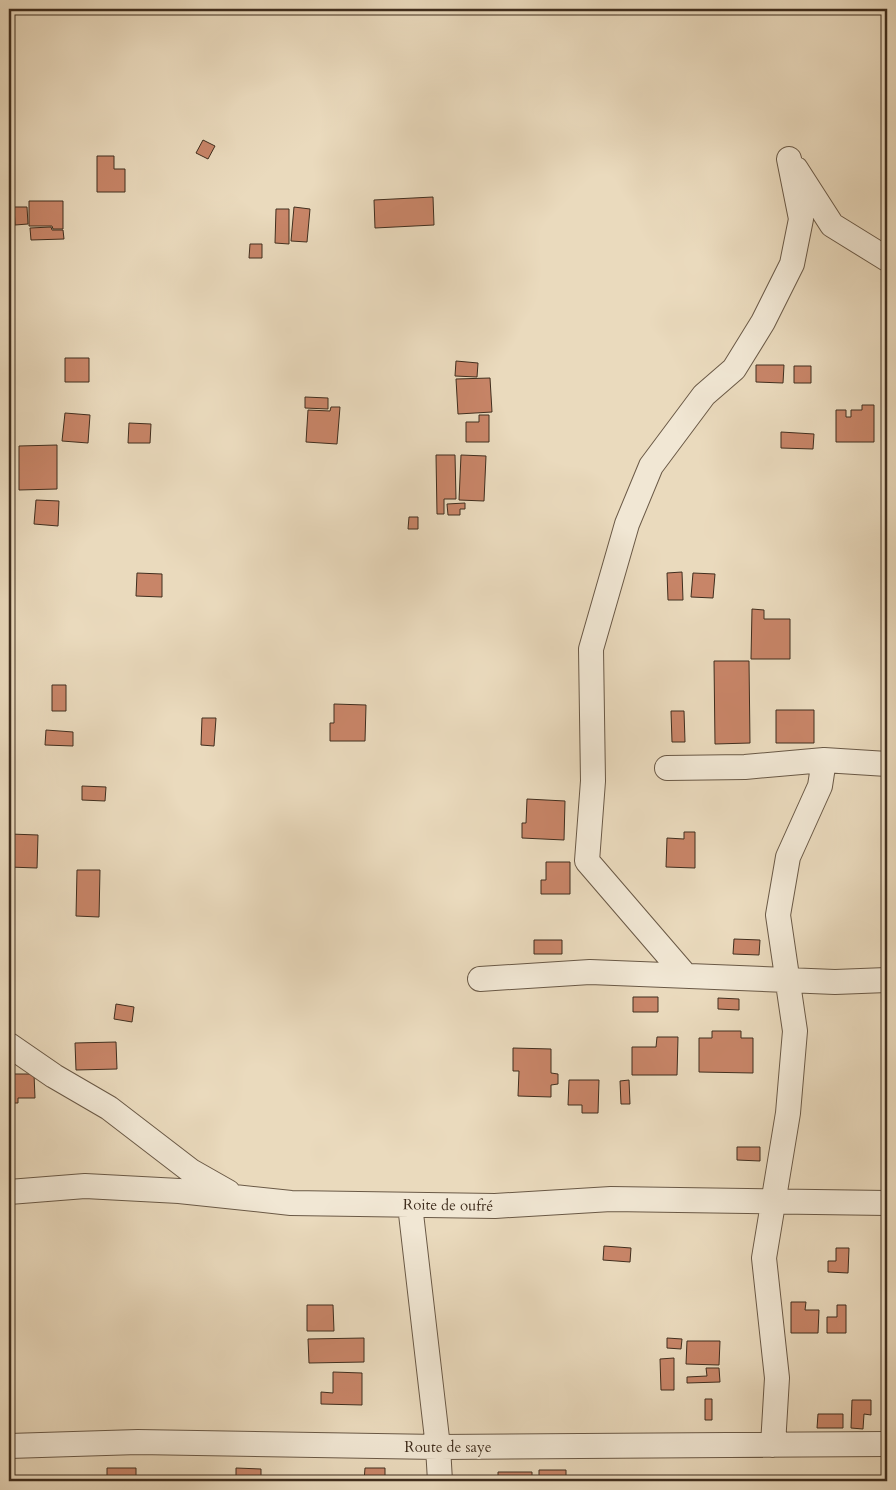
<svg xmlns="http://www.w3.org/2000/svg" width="896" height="1490" viewBox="0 0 896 1490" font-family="Cardo,serif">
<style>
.building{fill:#c88568;stroke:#402e1e}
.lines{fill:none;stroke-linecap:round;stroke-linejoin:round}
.minor-casing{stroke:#6a5946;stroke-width:26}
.minor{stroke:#f1e7d4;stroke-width:24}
.labels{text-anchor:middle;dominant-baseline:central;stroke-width:4;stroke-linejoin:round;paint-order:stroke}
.street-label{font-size:15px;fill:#402e1e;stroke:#f1e7d4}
</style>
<rect width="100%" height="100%" fill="#eadabd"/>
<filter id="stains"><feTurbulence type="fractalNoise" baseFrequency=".004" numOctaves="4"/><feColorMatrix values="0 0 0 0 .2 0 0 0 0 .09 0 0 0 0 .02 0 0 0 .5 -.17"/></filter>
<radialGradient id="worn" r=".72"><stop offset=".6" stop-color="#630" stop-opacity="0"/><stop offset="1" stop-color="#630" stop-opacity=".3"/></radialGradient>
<path class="building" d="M 203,140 L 215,146 L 208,159 L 196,153 Z
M 97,156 L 114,156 L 114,169 L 125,169 L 125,192 L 97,192 Z
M 433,197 L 434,225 L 375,228 L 374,200 Z
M 29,201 L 63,201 L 63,229 L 53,229 L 52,226 L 29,226 Z
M 14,207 L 27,207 L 28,224 L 15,225 Z
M 294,207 L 310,209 L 307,242 L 291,241 Z
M 276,209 L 289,209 L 289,244 L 275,243 Z
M 51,227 L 52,230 L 63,230 L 64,239 L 31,240 L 30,228 Z
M 250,244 L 262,244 L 262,258 L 249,258 Z
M 65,358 L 89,358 L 89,382 L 65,382 Z
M 456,361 L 478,363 L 477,377 L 455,376 Z
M 756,365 L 784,365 L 783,383 L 756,382 Z
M 794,366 L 811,366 L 811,383 L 794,383 Z
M 490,378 L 492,412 L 458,414 L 456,379 Z
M 305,397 L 328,398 L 328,409 L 305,408 Z
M 862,405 L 874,405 L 874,442 L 836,442 L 836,410 L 846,410 L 846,417 L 851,417 L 851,410 L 862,410 Z
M 331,407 L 340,407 L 337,444 L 306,442 L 308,410 L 330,411 Z
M 65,413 L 90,415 L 88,443 L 62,441 Z
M 479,415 L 489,415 L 489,442 L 466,442 L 466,422 L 479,422 Z
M 129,423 L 151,424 L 150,443 L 128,443 Z
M 781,432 L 814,434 L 813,449 L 781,448 Z
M 57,445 L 57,489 L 19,490 L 19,446 Z
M 436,455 L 455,455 L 456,499 L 444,499 L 444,514 L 437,514 Z
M 461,455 L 486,456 L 484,501 L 459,500 Z
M 36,500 L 59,501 L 58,526 L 34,524 Z
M 465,503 L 465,509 L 460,509 L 460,515 L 448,515 L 447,504 Z
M 409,517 L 418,517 L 418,529 L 408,529 Z
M 682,572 L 683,600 L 668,600 L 667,573 Z
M 137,573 L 162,574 L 162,597 L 136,596 Z
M 693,573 L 715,574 L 713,598 L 691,597 Z
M 752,609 L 764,610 L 764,619 L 790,619 L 790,659 L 751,659 Z
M 714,661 L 749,661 L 750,743 L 715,744 Z
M 52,685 L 66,685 L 66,711 L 52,711 Z
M 334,704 L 366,705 L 365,741 L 330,741 L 330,723 L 334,723 Z
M 776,710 L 814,710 L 814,743 L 776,743 Z
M 671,711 L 684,711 L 685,742 L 672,742 Z
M 202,718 L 216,718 L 214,746 L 201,745 Z
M 46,730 L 73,732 L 73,746 L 45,745 Z
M 82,786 L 106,787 L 105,801 L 82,800 Z
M 527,799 L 565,801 L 564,840 L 522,838 L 522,823 L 526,823 Z
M 684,832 L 695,832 L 695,868 L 666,867 L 667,838 L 684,839 Z
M 10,834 L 38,835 L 37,868 L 9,867 Z
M 546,862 L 570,862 L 570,894 L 541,894 L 541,880 L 546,880 Z
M 77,870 L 100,870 L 99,917 L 76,916 Z
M 734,939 L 760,940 L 759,955 L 733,954 Z
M 534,940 L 562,940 L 562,954 L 534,954 Z
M 633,997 L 658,997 L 658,1012 L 633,1012 Z
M 718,998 L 739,999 L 739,1010 L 718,1009 Z
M 116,1004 L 134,1007 L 132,1022 L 114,1019 Z
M 712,1031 L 741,1031 L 741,1038 L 753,1038 L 753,1073 L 699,1072 L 699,1038 L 712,1038 Z
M 657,1037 L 678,1037 L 677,1075 L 632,1075 L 632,1047 L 656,1047 Z
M 116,1042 L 117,1069 L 76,1070 L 75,1043 Z
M 513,1048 L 551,1049 L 551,1073 L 558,1074 L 558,1084 L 551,1085 L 551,1097 L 518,1096 L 519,1071 L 513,1071 Z
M 9,1074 L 34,1074 L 35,1098 L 18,1098 L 18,1103 L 9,1103 Z
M 569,1080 L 599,1080 L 598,1113 L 582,1113 L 582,1105 L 568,1105 Z
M 629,1080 L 630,1104 L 621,1104 L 620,1081 Z
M 737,1147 L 760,1147 L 760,1161 L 737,1160 Z
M 604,1246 L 631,1248 L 630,1262 L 603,1260 Z
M 836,1248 L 849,1248 L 848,1273 L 828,1272 L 828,1261 L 836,1261 Z
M 791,1302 L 806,1302 L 805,1310 L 819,1310 L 818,1333 L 791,1333 Z
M 307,1305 L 333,1305 L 334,1331 L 307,1331 Z
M 837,1305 L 846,1305 L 846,1333 L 827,1333 L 827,1317 L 837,1317 Z
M 364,1338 L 364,1362 L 309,1363 L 308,1339 Z
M 667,1338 L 682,1339 L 681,1349 L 667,1348 Z
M 687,1341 L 720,1341 L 719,1365 L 686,1364 Z
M 674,1358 L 674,1390 L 661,1390 L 660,1359 Z
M 706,1368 L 719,1368 L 720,1382 L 687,1383 L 687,1377 L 707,1376 Z
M 333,1372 L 362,1373 L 362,1405 L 321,1404 L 321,1392 L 333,1393 Z
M 705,1399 L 712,1399 L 712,1420 L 705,1420 Z
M 852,1400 L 871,1400 L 871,1415 L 864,1414 L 863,1429 L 851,1428 Z
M 818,1414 L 843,1414 L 843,1428 L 817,1428 Z
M 107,1468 L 136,1468 L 136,1481 L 107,1481 Z
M 236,1468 L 261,1469 L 261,1480 L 236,1480 Z
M 365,1468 L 385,1468 L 385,1481 L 364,1481 Z
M 539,1470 L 566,1470 L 566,1481 L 539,1481 Z
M 498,1472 L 532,1472 L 532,1481 L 498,1481 Z"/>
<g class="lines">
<defs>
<path id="minor" d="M 796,169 L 832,225 L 887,259
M 667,768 L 745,767 L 824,760 L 887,764
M 686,976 L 587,861 L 593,781 L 591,649 L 627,524 L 651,466 L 704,395 L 734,369 L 763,322 L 792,264 L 801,219 L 789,159
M 480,979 L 590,972 L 835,982 L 887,980
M 9,1045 L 54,1076 L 109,1108 L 191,1171 L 228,1192
M 9,1192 L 85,1186 L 179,1191 L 291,1203 L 495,1206 L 611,1199 L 887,1203
M 410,1205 L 438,1447 L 440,1481
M 773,1445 L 777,1378 L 764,1258 L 788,1113 L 795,1031 L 778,915 L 788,857 L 820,786 L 824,760
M 9,1446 L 138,1442 L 438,1447 L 887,1444"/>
</defs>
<use href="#minor" class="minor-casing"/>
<use href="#minor" class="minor"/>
</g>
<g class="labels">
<g class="street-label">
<text transform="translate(448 1205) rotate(1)">Roite de oufré</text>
<text x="448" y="1447">Route de saye</text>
</g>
</g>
<rect width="896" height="1490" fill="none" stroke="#eadabd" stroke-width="30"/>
<rect x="10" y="10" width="876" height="1470" fill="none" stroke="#402e1e" stroke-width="2.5"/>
<rect x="15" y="15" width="866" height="1460" fill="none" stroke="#402e1e"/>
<rect width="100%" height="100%" filter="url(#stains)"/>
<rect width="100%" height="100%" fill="url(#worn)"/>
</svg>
